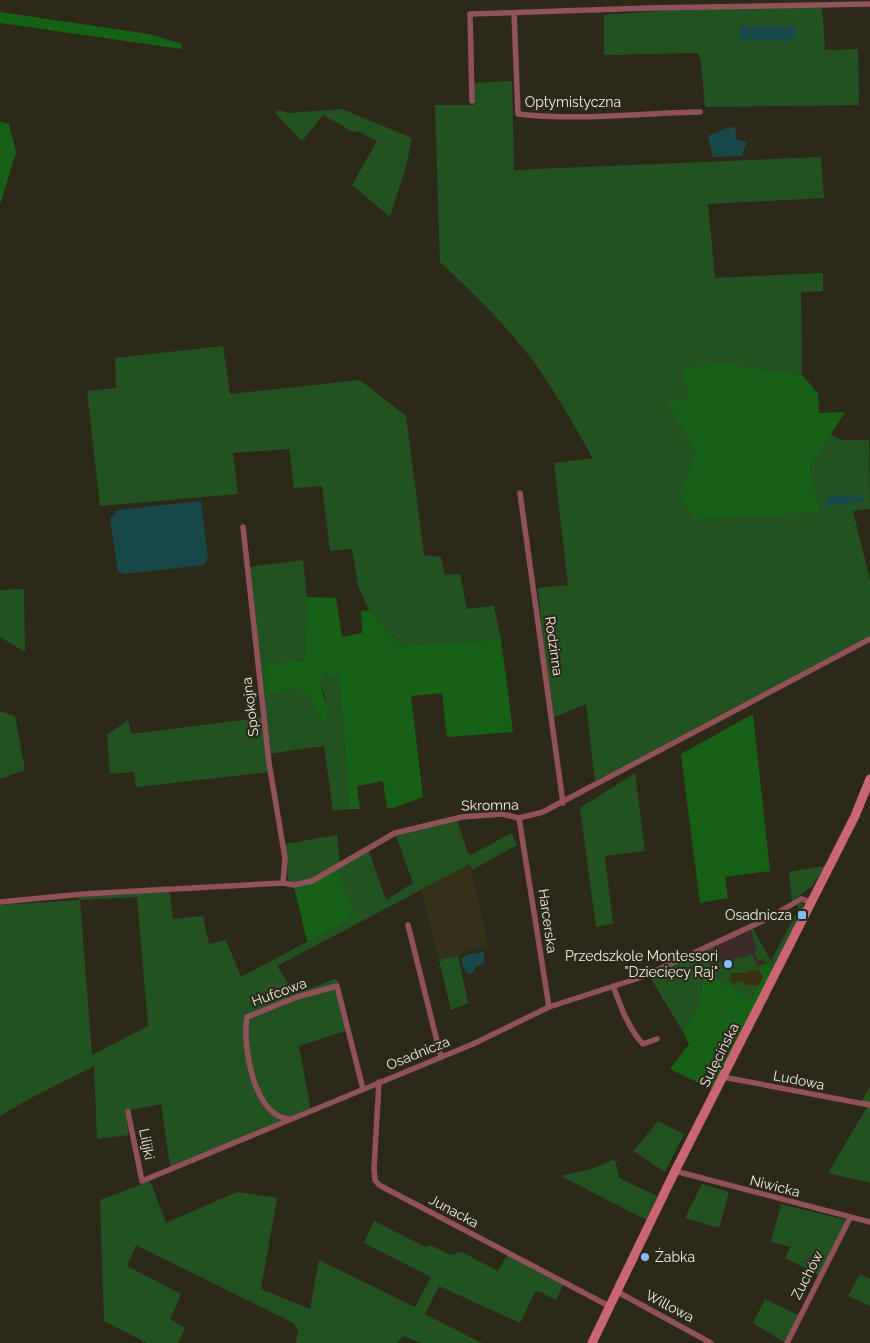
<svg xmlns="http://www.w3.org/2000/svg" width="870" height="1343" viewBox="0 0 870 1343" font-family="Raleway,sans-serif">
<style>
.built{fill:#353119}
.education{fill:#3e2b27}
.green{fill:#235222;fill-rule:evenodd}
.forest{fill:#176018}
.sand{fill:#383010}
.water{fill:#19484b}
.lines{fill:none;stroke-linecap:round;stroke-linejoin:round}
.street{stroke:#905258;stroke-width:5.5}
.secondary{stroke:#ca6672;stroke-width:9}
.poi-dot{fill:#80bdfa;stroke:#2d2919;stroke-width:2}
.labels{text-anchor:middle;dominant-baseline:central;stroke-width:4.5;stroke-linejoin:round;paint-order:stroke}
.street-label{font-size:14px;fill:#efede3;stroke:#2d2919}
.poi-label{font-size:14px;fill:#efede3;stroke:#2d2919;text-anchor:end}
</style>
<rect width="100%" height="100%" fill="#2d2919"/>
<path class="built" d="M 470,864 L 488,945 L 439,960 L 421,890 Z"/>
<path class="education" d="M 753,929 L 771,961 L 752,999 L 681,961 Z"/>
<path class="green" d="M 822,6 L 825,50 L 858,49 L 859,105 L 705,107 L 701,61 L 698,53 L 604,55 L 604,15 L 686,9 Z
M 512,81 L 514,170 L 821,157 L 824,198 L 708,204 L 715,278 L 823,273 L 823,291 L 801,292 L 802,375 L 728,364 L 683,367 L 689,397 L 667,401 L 820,512 L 810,467 L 831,434 L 841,440 L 869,440 L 870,509 L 853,511 L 870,581 L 870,636 L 595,781 L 586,704 L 550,719 L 538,588 L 568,585 L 554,463 L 593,458 C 576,429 560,400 541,372 C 513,331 476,296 440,262 L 435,105 L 474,105 L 474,83 Z
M 342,109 L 412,138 L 406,167 L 390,217 L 352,185 L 377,141 L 357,131 L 353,132 L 323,115 L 302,141 L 275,113 L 278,110 L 289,113 Z
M 223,346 L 230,394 L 360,380 L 406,416 L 424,555 L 441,557 L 445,575 L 460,574 L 467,609 L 494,606 L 501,639 L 401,646 L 369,610 L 358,586 L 352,549 L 330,551 L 322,486 L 294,488 L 289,449 L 233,453 L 238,494 L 100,506 L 87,391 L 116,388 L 115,358 Z
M 303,560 L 307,597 L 305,660 L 298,660 L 268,693 L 290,689 L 301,690 L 314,704 L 321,719 L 326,699 L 320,681 L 323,673 L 339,676 L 350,809 L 333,811 L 324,746 L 267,754 L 269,772 L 136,787 L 134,772 L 110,774 L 107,735 L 128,720 L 131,734 L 265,717 L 247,567 Z
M 24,589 L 25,652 L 0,637 L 0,590 Z
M 0,711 L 15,716 L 25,770 L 0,779 Z
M 635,773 L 645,851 L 605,856 L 613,924 L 596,927 L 580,808 Z
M 456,818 L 468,853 L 471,855 L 511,833 L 517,845 L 472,870 L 470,864 L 277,966 L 295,994 L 335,979 L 339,982 L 348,1030 L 299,1046 L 311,1111 L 170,1166 L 161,1104 L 125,1111 L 129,1135 L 97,1139 L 94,1066 L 25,1101 L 0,1116 L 0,905 L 79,900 L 79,892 L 169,886 L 173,919 L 203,916 L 209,944 L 226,940 L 241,977 L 356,916 L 294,886 L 288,878 L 285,844 L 337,835 L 340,865 L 368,849 L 386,900 L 413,883 L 395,833 ZM 137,897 L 148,1026 L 92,1055 L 80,900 Z
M 825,866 L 812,886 L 792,901 L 789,872 Z
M 802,903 L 804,907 L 773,969 L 768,966 L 770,961 L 765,963 L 762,959 L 758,961 L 754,952 L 757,950 L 751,930 L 753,929 L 771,961 L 799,908 L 796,904 Z
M 713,947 L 721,964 L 741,956 L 742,958 L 752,954 L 763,977 L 752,999 L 702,982 L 699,1002 L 683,1032 L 650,977 Z
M 458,955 L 468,1003 L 451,1010 L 439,960 Z
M 870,1087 L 870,1183 L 828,1173 L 867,1107 L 861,1102 Z
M 658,1121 L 684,1134 L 665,1172 L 635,1152 L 632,1153 Z
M 615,1159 L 619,1178 L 657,1196 L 646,1220 L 561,1176 L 591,1169 Z
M 150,1181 L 166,1223 L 237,1192 L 277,1198 L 261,1289 L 310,1309 L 319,1260 L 415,1307 L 431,1277 L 364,1243 L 374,1221 L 425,1247 L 430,1245 L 450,1255 L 462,1252 L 498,1271 L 508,1254 L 563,1285 L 556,1300 L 538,1291 L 535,1292 L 520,1323 L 439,1286 L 425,1314 L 482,1343 L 422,1343 L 403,1336 L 397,1343 L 296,1343 L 298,1330 L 293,1323 L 136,1245 L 127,1266 L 181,1294 L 170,1319 L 185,1328 L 178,1343 L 147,1343 L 104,1321 L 100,1200 Z
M 702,1184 L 729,1192 L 719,1228 L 685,1218 Z
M 781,1204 L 846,1220 L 819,1275 L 785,1258 L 790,1247 L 771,1242 Z
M 860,1274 L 870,1279 L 870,1306 L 848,1296 Z
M 765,1299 L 800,1316 L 784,1342 L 753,1323 Z"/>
<path class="forest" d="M 0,12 L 149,34 L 182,44 L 181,49 L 0,23 Z
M 0,121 L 9,124 L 16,152 L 0,205 Z
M 728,364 L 802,375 L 818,393 L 819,413 L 845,412 L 810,467 L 820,512 L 695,519 L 680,495 L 696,453 L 667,401 L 689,397 L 682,367 Z
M 307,597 L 336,598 L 342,637 L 362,633 L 361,611 L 369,610 L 401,646 L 501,639 L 513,732 L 447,737 L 442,693 L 411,696 L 423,797 L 393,808 L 387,808 L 383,781 L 357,786 L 360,809 L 350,809 L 339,676 L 323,673 L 320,681 L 328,714 L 325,721 L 321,719 L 314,704 L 301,690 L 290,689 L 267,693 L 264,665 L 305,660 Z
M 753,714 L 770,871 L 725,877 L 728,898 L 700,903 L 681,754 Z
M 337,870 L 356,916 L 307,942 L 294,886 Z
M 771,961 L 768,966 L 773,969 L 712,1089 L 670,1069 L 689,1044 L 683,1032 L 699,1002 L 702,982 L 706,975 L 751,999 L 763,977 L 758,967 Z"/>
<path class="sand" d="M 750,970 L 759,971 L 763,977 L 758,986 L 746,985 L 742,980 L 734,984 L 729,980 L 731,973 L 746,973 Z"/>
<path class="water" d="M 740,26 L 795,26 L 796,34 L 791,40 L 740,40 Z
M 735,127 L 737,140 L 747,142 L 742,156 L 713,157 L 708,136 L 727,128 Z
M 831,496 L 864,497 L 864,501 L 827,506 L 826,501 Z
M 201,501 L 208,559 L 203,565 L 124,574 L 118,572 L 110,519 L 118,510 Z
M 484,952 L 484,963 L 476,967 L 472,974 L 467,973 L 462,965 L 462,958 L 470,954 Z"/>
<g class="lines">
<path class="street" d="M 514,13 L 518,114 C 578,121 639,113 700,112
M 472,101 L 470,14 L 649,8 L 870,4
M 520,493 L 563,803
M 243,527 L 269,763 L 285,858 L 283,883
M 519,818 L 549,1007
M 0,902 L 83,894 L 283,883 L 294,885 L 312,881 L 395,833 L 462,817 L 502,814 L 519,818 L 543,812 L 870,639
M 408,925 L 441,1057
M 613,986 C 621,1007 628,1028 643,1044 L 657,1039
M 723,1077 L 870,1105
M 379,1082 L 374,1168 L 375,1180 L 379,1185 L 609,1306
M 128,1112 L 142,1181 L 473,1044 L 549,1007 L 642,977 L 767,919 L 801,899 L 812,902
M 289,1119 C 254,1117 242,1045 247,1017 L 297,997 L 337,986 L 363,1089
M 675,1171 L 870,1222
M 616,1291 L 711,1343
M 787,1343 L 850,1218"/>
<path class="secondary" d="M 592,1343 L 675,1171 L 855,816 L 870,779"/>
</g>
<g class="poi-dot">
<rect x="797" y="910" width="10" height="10" rx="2.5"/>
<circle cx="728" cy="964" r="5"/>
<circle cx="645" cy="1257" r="5"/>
</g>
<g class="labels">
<g class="street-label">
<text x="573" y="102">Optymistyczna</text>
<text transform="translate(554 646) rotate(82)">Rodzinna</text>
<text transform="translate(250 707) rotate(-97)">Spokojna</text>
<text transform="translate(490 805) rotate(-1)">Skromna</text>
<text transform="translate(548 921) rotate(82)">Harcerska</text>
<text transform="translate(279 992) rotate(-20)">Hufcowa</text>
<text transform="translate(418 1053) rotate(-22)">Osadnicza</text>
<text transform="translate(719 1055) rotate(-63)">Sulęcińska</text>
<text transform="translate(799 1080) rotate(11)">Ludowa</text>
<text transform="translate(147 1144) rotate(79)">Lilijki</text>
<text transform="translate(775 1186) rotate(14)">Niwicka</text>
<text transform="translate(454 1211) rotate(28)">Junacka</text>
<text transform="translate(807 1275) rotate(-63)">Zuchów</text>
<text transform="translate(670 1306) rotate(28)">Willowa</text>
</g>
<g class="poi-label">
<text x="792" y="915">Osadnicza</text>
<text x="718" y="956">Przedszkole Montessori<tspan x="718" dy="16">"Dziecięcy Raj"</tspan></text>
<text x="655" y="1257" text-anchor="start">Żabka</text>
</g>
</g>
</svg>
